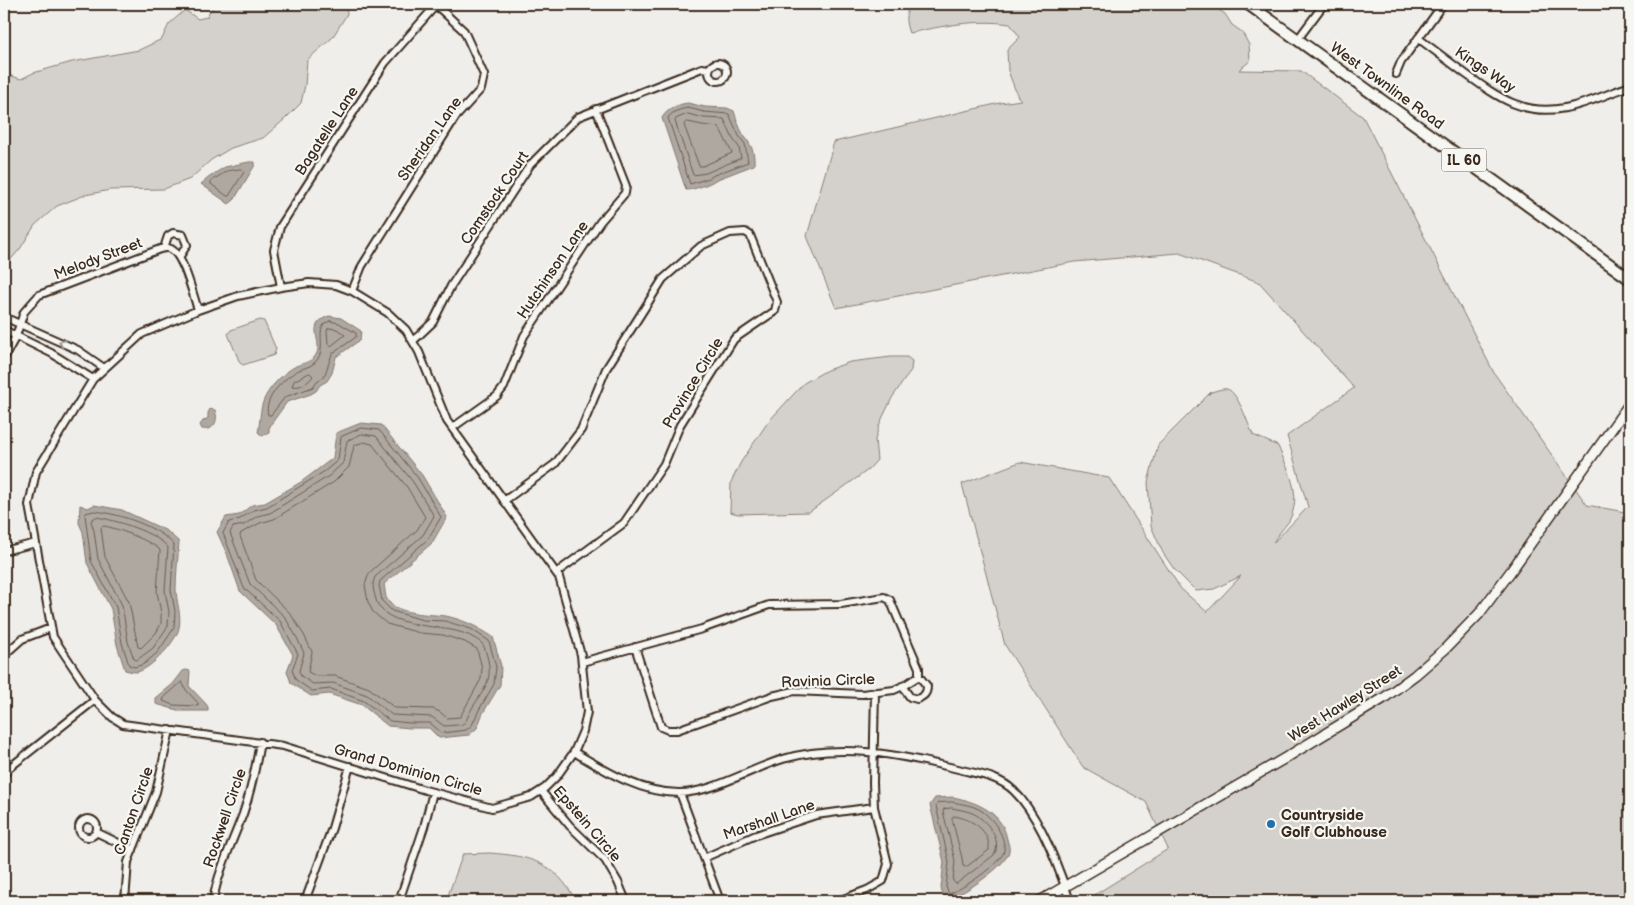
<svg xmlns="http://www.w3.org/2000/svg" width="1634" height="905" viewBox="0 0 1634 905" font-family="'Balsamiq Sans',sans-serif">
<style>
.green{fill:#d4d1cc;stroke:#887e75}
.water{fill:#afa8a1;stroke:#81766d}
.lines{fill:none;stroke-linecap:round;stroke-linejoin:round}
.shore{stroke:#695c52;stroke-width:1}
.street-casing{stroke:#3b2a1e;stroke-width:10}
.secondary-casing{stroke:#3b2a1e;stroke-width:12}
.primary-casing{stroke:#3b2a1e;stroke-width:14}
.street{stroke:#f6f6f2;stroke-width:6}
.secondary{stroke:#f6f6f2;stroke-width:9}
.primary{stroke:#f6f6f2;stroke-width:10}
.oneway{stroke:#989088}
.poi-dot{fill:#1f6fb2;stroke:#f6f6f2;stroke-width:2}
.labels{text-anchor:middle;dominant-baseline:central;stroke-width:4.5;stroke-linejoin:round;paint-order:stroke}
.shield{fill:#f6f6f2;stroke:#73675e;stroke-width:1}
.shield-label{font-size:14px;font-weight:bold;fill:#3b2a1e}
.street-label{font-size:15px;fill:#3b2a1e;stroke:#f6f6f2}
.poi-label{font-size:15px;font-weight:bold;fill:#3b2a1e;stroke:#f6f6f2;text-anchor:start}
</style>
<rect width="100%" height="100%" fill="#efeeea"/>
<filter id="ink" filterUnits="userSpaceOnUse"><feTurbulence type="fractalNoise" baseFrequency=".02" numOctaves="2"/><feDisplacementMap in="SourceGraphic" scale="10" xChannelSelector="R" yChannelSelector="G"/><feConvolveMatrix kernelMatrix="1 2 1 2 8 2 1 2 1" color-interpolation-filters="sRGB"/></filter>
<g filter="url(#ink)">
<path class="green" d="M 218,4 L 346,4 L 347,14 L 332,38 L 307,60 L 305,85 L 301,103 L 285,119 L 263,138 L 231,148 L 211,160 L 190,179 L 164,189 L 110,190 L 85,195 L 57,206 L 35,225 L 20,249 L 4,267 L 4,77 L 8,75 L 21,79 L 33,73 L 72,62 L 139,50 L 162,39 L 169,24 L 185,10 L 198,19 L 207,17 L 210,10 Z
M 911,4 L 1210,4 L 1225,14 L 1232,25 L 1242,32 L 1249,45 L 1250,61 L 1239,70 L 1301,71 L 1363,117 L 1494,373 L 1587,505 L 1630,513 L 1630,901 L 1089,901 L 1088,899 L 1168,849 L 1146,802 L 1083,767 L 1005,645 L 962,484 L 1020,462 L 1109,478 L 1181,589 L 1207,612 L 1241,576 L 1214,589 L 1196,591 L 1174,569 L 1163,553 L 1151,526 L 1148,482 L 1158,445 L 1211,392 C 1216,391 1222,388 1227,389 C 1238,392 1248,424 1253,435 L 1278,446 C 1288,471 1303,494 1289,521 C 1284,528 1276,536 1273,543 L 1308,507 L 1287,436 L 1354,388 L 1259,282 L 1179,253 L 1074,262 L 836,308 L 807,236 L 834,142 L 1000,103 L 1021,100 L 1018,97 L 1008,71 L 1007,50 L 1020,37 L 1010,24 C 976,19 943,26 909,33 C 905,22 904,14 911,4 Z
M 260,320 L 264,321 L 276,349 L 274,355 L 243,365 L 240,363 L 228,334 L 231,330 Z
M 891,357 L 907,357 L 912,361 L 911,370 L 892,398 L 880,423 L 875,440 L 877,460 L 868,470 L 809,512 L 738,514 L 730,512 L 731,482 L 741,462 L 768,422 L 804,383 L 827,370 L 850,362 Z
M 489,853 C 531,856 555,862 576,901 L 446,901 L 463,854 Z"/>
<path class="water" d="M 688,103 L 705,107 L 727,108 L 734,111 C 736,118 739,127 743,134 C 751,145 755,151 754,165 L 715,180 C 711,184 692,190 686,190 L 662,118 C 667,109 678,104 688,103 Z
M 249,162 L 255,162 L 255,165 L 234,200 L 229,204 L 201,184 L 212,175 L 225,167 Z
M 329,316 L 341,318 L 361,331 L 360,340 L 336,357 L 332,373 L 327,381 L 320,385 L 316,391 L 311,394 L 287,402 L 274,420 L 269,428 L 269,433 L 262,436 L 258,432 C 260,423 260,410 263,402 C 268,388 283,373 296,366 C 303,363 312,362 316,355 C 324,341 304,325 329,316 Z
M 210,409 L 215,410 C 219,421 214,431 202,429 L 200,425 L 203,421 L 208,418 L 208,413 Z
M 361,423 L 381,425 L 422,475 L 447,517 L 432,543 L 384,584 C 385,588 385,596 387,599 C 395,615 431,614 446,616 C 464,620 478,627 493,637 L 501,666 L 500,685 L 483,713 L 477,728 L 469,735 L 439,738 L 429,728 L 410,728 L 388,726 L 362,705 L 329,694 L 311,696 L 291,683 L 287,671 L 293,655 L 276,625 L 240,591 L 227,554 L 217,532 L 226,517 L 239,515 L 252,505 L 265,503 L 301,482 L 333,458 L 336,433 Z
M 80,505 L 88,508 L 94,505 L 122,510 L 167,531 L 179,542 C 178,558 176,574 176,589 C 176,602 182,615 179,628 C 176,642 151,669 137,672 C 133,672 129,671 125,670 L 117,645 L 111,609 L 87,563 L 83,532 L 79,523 Z
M 186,670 L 190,671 L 189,686 L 206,704 L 208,707 L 208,711 L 181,711 L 156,704 L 156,698 L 173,684 L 183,671 Z
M 953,797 C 977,802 1002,812 1007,839 C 1008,843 1010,848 1009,851 C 1007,866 964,893 950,899 L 943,897 L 941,888 L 944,862 L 930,805 L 935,798 Z"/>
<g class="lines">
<path class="shore" d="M 688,108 L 704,112 L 729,114 L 739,136 L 745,144 L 748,162 L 714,175 L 709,178 L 690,184 L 668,118 C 671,112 681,109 688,108 Z
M 688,114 L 704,118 L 724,119 L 733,139 L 739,147 L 741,158 L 706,173 L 693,175 L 675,121 L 676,119 Z
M 688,122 L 702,125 L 719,127 L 732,153 L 703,166 L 699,166 L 684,125 L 685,123 Z
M 241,169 L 243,170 L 244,172 L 229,196 L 227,196 L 211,184 L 211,181 L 227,171 Z
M 330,321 L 339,323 L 356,333 L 356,337 L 332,354 L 324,377 L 317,381 L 313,387 L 285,397 L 271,415 L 268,415 C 263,398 285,377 299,370 C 304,368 309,367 313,364 C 331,350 311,327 330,321 Z
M 329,328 L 337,329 L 345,335 L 331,346 L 328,344 L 327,331 Z
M 310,373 L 313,376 C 308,383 301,388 292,386 L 294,381 Z
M 361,428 L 379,430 L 418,478 L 441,517 L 428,539 L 380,581 L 379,585 L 382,601 L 392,611 L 423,620 L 445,621 L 471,629 L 489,641 L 496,667 L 494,684 L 479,710 L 472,725 L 466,730 L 442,733 L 430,723 L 410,723 L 390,721 L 364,701 L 331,689 L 312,691 L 296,680 L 292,670 L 298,654 L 280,621 L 244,588 L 223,533 L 229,522 L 240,519 L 254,510 L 267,507 L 325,471 L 338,460 L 341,437 Z
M 362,434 L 376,436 L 413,482 L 434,516 L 423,535 L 375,577 C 372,584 373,589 375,596 C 381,633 448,621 474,638 C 477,640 482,642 483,645 C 485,648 486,653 487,656 C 493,678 486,687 474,705 C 461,726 472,724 444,726 L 432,717 L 392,715 L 367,695 L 333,683 L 313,684 L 301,676 L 299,671 L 304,653 L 297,638 L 285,617 L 250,584 L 230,533 L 233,527 L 244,525 L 257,516 L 270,513 L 329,476 L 343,463 L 347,441 Z
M 364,442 L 372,444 L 407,487 L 425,517 L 417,530 L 369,573 L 365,585 L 368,602 L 373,612 L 387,624 L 420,633 L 443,635 L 465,642 L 477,649 L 482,668 L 481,679 L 460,717 L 447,718 L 440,712 L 433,709 L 395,708 L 369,688 L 335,676 L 316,676 L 308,672 L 312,652 L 304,635 L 290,613 L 256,580 L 240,536 L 241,533 L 260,523 L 274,519 L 334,482 L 349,467 L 354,446 Z
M 95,511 C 119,514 158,526 174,545 L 171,590 L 175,611 L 174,628 L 158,652 L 144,664 L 135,667 L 129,665 L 122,643 L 116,607 L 91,561 L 85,515 L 86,513 Z
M 96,517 C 116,520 154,532 168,547 L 165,591 L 169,612 L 168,626 L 153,648 L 137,660 L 134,659 L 128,642 L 122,605 L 98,559 L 94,531 L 91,521 Z
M 104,526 C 117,528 151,541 160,550 L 157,592 L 161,613 L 161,624 L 156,633 L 141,648 L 138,647 L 129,602 L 105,557 L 101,528 Z
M 182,682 L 186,690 L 198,703 L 198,706 L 173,705 L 163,701 L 164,698 Z
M 952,802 C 962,804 973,805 982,811 C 993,819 1006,836 1004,851 C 1002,863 961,890 949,894 L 946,887 L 949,862 L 936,806 L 938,803 Z
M 952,808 C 961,810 972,811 979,817 C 990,825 1002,842 994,855 L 956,884 L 953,881 L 955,861 L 943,811 L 944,809 Z
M 954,816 C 972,819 990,830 989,850 L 966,867 L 963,866 L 962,858 L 952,819 Z"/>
<defs>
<path id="street" d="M 1418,38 C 1434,50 1451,63 1467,75 C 1499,98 1524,116 1565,108 C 1587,104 1609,93 1630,86
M 1298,39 L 1324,4
M709 72a9 9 0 1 1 18 0a9 9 0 1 1-18 0Z
M 1396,74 L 1401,62 L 1443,4
M 164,248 L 168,236 L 173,233 L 183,235 L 187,245 L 180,256
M 309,283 L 336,285 L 352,291 L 388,313 L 406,330 L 419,352 L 447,421 L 559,577 L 581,655 L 587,712 L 583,731 L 574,752 L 557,776 L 545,788 L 531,797 L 492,808 L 425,790 L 283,746 L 123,724 L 112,717 L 95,700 L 53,637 L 29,505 L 36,472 L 93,379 L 142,334 L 198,310 L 238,296 L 281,287 Z
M 281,287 L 274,250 L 280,227 L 385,63 L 437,4
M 352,291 L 362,266 L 455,118 L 481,89 L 484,75 L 464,31 L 436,5
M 4,317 L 78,350 L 104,368
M 4,330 L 51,353 L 93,379
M 413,341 L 433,322 L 451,286 L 530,165 L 578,117 L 702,68 L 709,69
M 4,358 L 16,336 L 24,312 L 39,295 L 160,249 C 164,248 167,247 171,249 C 184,256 193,295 198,310
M 452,428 L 497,396 L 504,387 L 524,336 L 600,222 L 625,193 L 626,186 L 596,109
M 504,501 L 555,464 L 581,430 L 606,369 L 663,279 L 701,246 L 730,233 L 745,232 L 750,235 L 777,302 L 775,311 L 734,339 L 680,425 L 664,464 L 624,523 L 556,573
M 4,551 L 36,543
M 4,655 L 22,639 L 51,628
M 582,662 L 702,629 L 769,605 L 841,604 L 884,597 L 890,600 L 919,668 L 919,676 L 905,685 L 894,690 L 862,694 L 794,691 L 772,696 L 677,730 L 668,730 L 661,727 L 635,647
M 902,686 L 910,697 L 917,699 C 924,696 927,694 927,686 L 919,676
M 574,752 C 606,771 640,793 679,793 C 712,793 750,769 783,759 C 841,742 901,755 958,769 C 977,774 999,776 1014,791 C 1039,815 1059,868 1070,901
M 4,775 L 9,768 L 95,700
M 541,791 L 570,826 L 605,860 L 618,882 L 626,901
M 680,793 L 720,901
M79 828a9 9 0 1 1 18 0a9 9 0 1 1-18 0Z
M 96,832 L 133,850
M 704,858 L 756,835 L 816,815 L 874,807
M 125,901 L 128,862 L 156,792 L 170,730
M 213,901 C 218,871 232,843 243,814 C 251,791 256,766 260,742
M 305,901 L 332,828 L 350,766
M 399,901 L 424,827 L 433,792
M 838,901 L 867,890 L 883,881 L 888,864 L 874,807 L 873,783 L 875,692"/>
<path id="secondary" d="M 1040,901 L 1287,757 L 1384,698 L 1415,675 L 1445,649 L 1479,614 L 1511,571 L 1630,403"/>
<path id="primary" d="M 1248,4 L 1630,279"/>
</defs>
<use href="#street" class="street-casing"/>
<use href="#secondary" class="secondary-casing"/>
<use href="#primary" class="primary-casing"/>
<use href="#street" class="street"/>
<use href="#secondary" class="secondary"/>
<use href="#primary" class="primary"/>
</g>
<defs><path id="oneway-chevron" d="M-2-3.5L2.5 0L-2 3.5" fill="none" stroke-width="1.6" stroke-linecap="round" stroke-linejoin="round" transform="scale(1.25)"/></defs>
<use class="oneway" href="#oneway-chevron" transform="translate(62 343) rotate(-155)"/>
</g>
<circle class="poi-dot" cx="1271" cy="824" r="5"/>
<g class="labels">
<rect class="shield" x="1441.5" y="148.5" width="45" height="23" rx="4"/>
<g class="shield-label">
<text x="1464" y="160">IL 60</text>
</g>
<g class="street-label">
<text transform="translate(1485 70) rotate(34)">Kings Way</text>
<text transform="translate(1387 86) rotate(36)">West Townline Road</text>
<text transform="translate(327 131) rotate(-57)">Bagatelle Lane</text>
<text transform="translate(430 139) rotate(-55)">Sheridan Lane</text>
<text transform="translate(495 198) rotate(-56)">Comstock Court</text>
<text transform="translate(98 259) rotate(-21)">Melody Street</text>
<text transform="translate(553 270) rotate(-56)">Hutchinson Lane</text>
<text transform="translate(693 383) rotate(-59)">Province Circle</text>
<text transform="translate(828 681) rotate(-2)">Ravinia Circle</text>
<text transform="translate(1345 704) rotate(-32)">West Hawley Street</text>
<text transform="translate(408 770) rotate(16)">Grand Dominion Circle</text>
<text transform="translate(134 811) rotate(-71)">Canton Circle</text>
<text transform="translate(225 818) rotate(-71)">Rockwell Circle</text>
<text transform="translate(769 820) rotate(-19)">Marshall Lane</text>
<text transform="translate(587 824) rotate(49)">Epstein Circle</text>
</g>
<g class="poi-label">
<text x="1281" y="815">Countryside<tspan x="1281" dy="17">Golf Clubhouse</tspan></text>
</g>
</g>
<rect width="1634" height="905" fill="none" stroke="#f6f6f2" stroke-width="20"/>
<rect x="10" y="10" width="1614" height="885" fill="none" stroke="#3b2a1e" stroke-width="2" filter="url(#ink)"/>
</svg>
